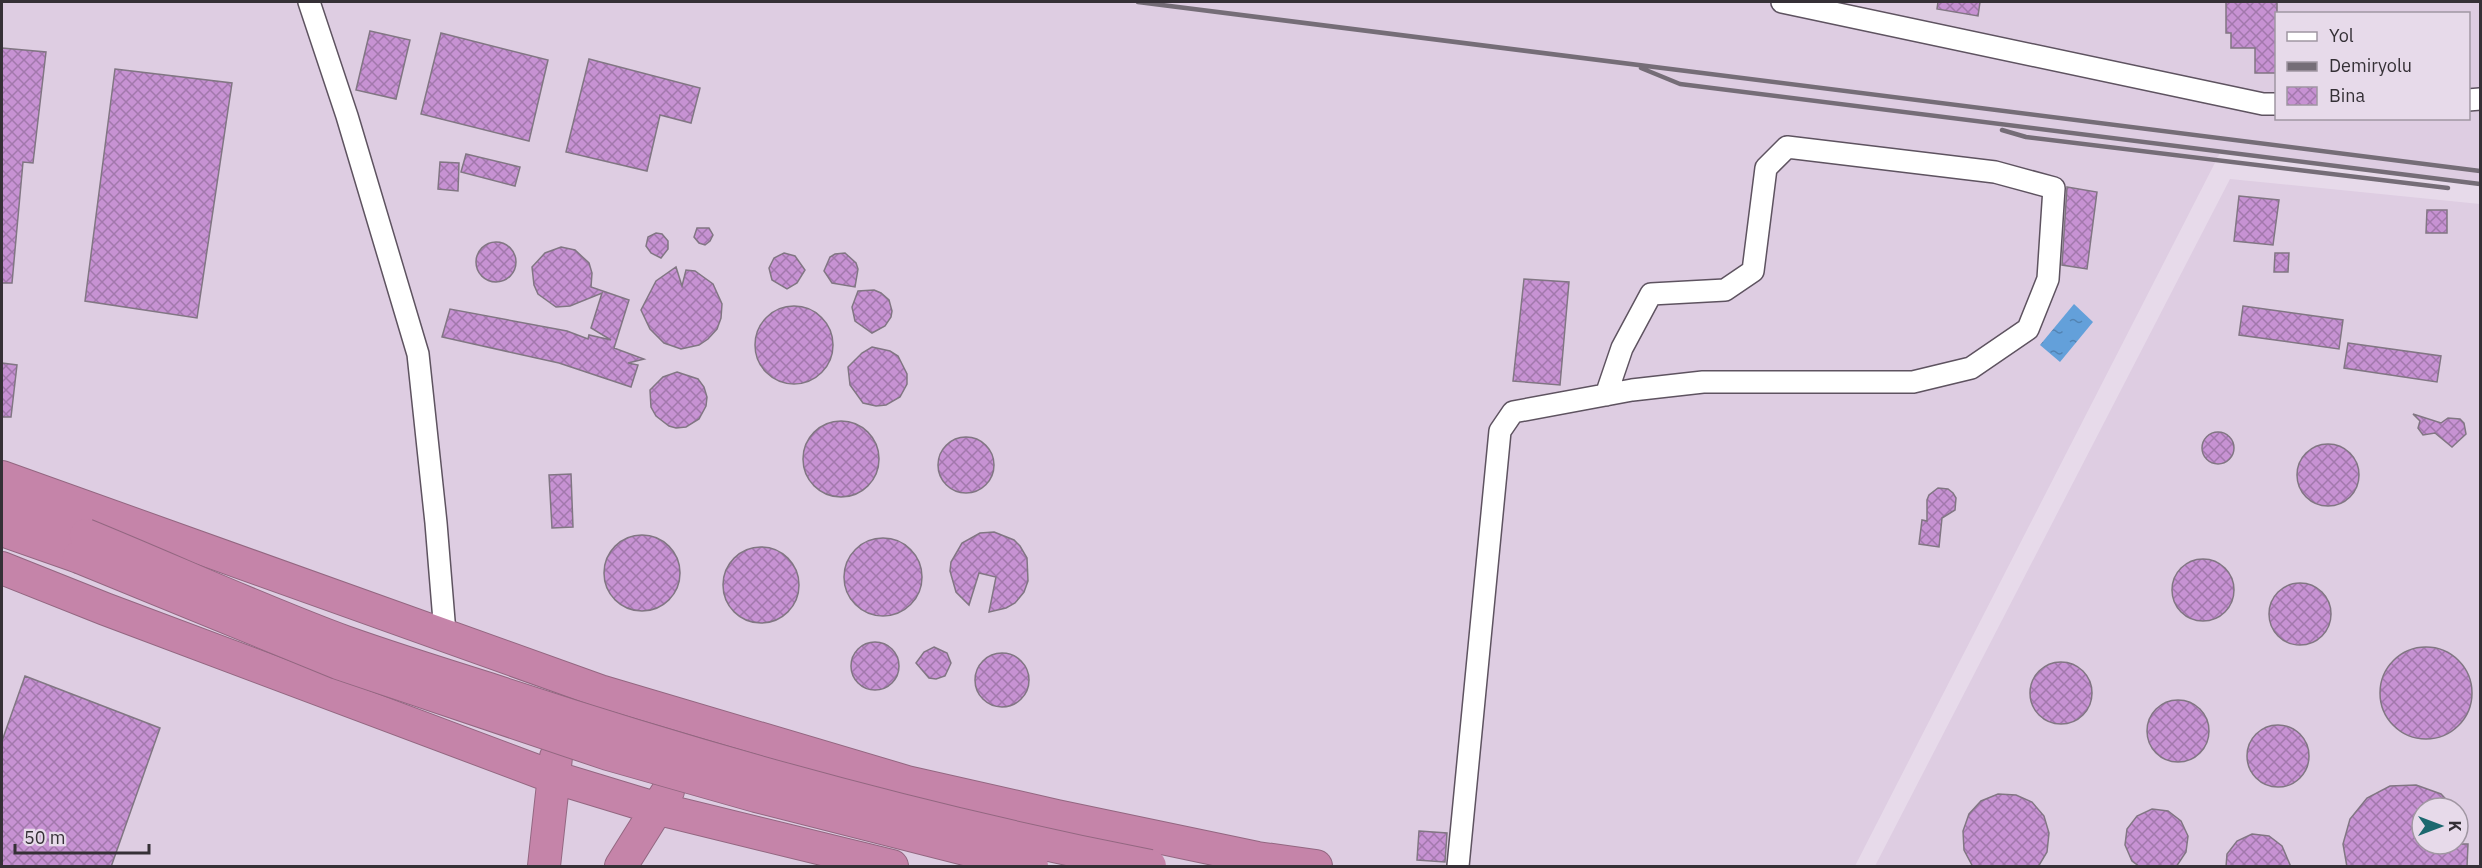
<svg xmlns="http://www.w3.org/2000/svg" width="2482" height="868" viewBox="0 0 2482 868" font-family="'IBM Plex Sans',sans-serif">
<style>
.built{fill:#decde2;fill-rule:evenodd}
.water{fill:url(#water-ripples)}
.building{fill:url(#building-cross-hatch);stroke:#817683;stroke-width:1.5}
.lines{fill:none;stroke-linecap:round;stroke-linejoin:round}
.minor-casing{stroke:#5e5360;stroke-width:24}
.highway-casing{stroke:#936781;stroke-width:34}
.minor{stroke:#fff;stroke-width:21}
.highway{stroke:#c584a9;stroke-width:32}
.rail{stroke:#756d77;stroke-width:4.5}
.highway-bridge-casing{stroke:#936781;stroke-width:34;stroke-linecap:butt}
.highway-bridge{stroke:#c584a9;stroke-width:32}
</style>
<defs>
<pattern id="water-ripples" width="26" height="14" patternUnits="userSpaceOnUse" patternTransform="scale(1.5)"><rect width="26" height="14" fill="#63a0da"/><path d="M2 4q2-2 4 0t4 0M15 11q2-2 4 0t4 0" fill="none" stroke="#5283b2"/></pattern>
<pattern id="building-cross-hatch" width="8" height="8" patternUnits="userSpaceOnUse" patternTransform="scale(1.5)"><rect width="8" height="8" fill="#c792d3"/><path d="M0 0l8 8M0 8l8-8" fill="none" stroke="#a278ac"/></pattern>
</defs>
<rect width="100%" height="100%" fill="#e7daea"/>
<path class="built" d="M 2,2 L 2480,2 L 2480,184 L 2220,153 L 1855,866 L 2,866 ZM 2276,14 L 2468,14 L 2468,118 L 2276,118 Z
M 2230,179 L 2480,204 L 2480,866 L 1875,866 ZM 2422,808 L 2458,808 L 2458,844 L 2422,844 Z"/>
<path class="water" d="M 2074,304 L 2093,322 L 2060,362 L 2040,345 Z"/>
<path class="building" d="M 1938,2 L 1980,2 L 1978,16 L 1937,9 Z
M 2226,2 L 2277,2 L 2277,73 L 2255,73 L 2255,48 L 2231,48 L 2231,33 L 2226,33 Z
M 370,31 L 410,40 L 396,99 L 356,90 Z
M 441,33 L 548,60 L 529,141 L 421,114 Z
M 2,48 L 46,52 L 33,163 L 23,162 L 12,283 L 2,283 Z
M 589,59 L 700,88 L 691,123 L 660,115 L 647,171 L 566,152 Z
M 115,69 L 232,83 L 197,318 L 85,301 Z
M 466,154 L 520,167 L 515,186 L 461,172 Z
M 440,162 L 459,163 L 458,191 L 438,189 Z
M 2067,187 L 2097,192 L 2087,269 L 2062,265 Z
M 2239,196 L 2279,200 L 2273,245 L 2234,241 Z
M 2427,210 L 2447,210 L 2447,233 L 2426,233 Z
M 697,228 L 709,228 L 713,235 L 710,241 L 705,245 L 699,243 L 694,237 Z
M 656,233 L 662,234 L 668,241 L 668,249 L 661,258 L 651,253 L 646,246 L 648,237 Z
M476 262a20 20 0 1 1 40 0a20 20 0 1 1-40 0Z
M 561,247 L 575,250 L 589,263 L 592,273 L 591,287 L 629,300 L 614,348 L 644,359 L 628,363 L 638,365 L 631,387 L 559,363 L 442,337 L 450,309 L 567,331 L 588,339 L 589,335 L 611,340 L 591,328 L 602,293 L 570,306 L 556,307 L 538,294 L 534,285 L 532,267 L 545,253 Z
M 784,253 L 795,256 L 805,270 L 797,283 L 787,289 L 772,280 L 769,268 L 774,258 Z
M 845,253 L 856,263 L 858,269 L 855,287 L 832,283 L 824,271 L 830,257 L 835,254 Z
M 2275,253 L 2289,253 L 2288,272 L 2274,272 Z
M 676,267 L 682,286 L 686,270 L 695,271 L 713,284 L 722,304 L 721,318 L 717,329 L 708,339 L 699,345 L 681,349 L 664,343 L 650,329 L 641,310 L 656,281 Z
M 1524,279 L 1569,282 L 1560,385 L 1513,381 Z
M 874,290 L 881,293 L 889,300 L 892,311 L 891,317 L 885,326 L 872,333 L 855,321 L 852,307 L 858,291 Z
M755 345a39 39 0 1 1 78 0a39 39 0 1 1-78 0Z
M 2243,306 L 2343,320 L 2339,349 L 2239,335 Z
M 2348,343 L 2441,356 L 2437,382 L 2344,368 Z
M 872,347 L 890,351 L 898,356 L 907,374 L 907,384 L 900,397 L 886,405 L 876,406 L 863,403 L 850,385 L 848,367 L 862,353 Z
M 2,363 L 17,365 L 11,417 L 2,417 Z
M 677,372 L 698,379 L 704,387 L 707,397 L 706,406 L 699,419 L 686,427 L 676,428 L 669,426 L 656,416 L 651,407 L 650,390 L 663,377 Z
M 2413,414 L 2441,423 L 2448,418 L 2460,419 L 2464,423 L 2466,434 L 2452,447 L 2435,433 L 2423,435 L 2418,428 L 2420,421 Z
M803 459a38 38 0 1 1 76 0a38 38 0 1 1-76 0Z
M2202 448a16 16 0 1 1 32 0a16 16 0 1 1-32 0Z
M938 465a28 28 0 1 1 56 0a28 28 0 1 1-56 0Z
M2297 475a31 31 0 1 1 62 0a31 31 0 1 1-62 0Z
M 571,474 L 573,527 L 552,528 L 549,475 Z
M 1938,488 L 1948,489 L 1953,493 L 1956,498 L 1955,510 L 1942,518 L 1939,547 L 1919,544 L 1922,520 L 1927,521 L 1927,500 L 1929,495 Z
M 994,532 L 1014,540 L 1020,546 L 1027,558 L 1028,581 L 1024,592 L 1015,603 L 1006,608 L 989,612 L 996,577 L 979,573 L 969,605 L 956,592 L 950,571 L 951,562 L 962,543 L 980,533 Z
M604 573a38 38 0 1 1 76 0a38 38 0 1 1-76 0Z
M844 577a39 39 0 1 1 78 0a39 39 0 1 1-78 0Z
M723 585a38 38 0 1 1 76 0a38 38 0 1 1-76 0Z
M2172 590a31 31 0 1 1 62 0a31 31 0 1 1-62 0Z
M2269 614a31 31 0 1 1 62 0a31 31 0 1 1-62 0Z
M851 666a24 24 0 1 1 48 0a24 24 0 1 1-48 0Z
M2380 693a46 46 0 1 1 92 0a46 46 0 1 1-92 0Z
M 934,647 L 947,653 L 951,663 L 945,676 L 936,679 L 929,678 L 916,663 L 924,652 Z
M975 680a27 27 0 1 1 54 0a27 27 0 1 1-54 0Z
M2030 693a31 31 0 1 1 62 0a31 31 0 1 1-62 0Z
M 25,676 L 160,728 L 111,867 L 2,867 L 2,741 Z
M2147 731a31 31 0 1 1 62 0a31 31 0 1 1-62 0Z
M2247 756a31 31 0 1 1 62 0a31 31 0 1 1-62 0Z
M 2416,785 L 2441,794 L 2454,808 L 2422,808 L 2422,844 L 2468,844 L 2467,867 L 2347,867 L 2343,844 L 2350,819 L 2367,798 L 2390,786 Z
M 1998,794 L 2016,795 L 2032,802 L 2044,816 L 2049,833 L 2047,852 L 2038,867 L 1973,867 L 1964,850 L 1963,831 L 1969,814 L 1981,801 Z
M 2152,809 L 2168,811 L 2181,821 L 2188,836 L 2186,852 L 2176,867 L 2140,867 L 2132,861 L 2125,845 L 2127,829 L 2137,816 Z
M 1419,831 L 1447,833 L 1445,862 L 1417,860 Z
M 2252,834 L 2269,836 L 2282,846 L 2291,867 L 2226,867 L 2227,854 L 2237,841 Z"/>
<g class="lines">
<defs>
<path id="minor" d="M 309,2 L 347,116 L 418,354 L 436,523 L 445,633
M 1782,2 L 2263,104 L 2276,104
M 2468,100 L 2480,99
M 1458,866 L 1500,431 L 1513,412 L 1632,390 L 1703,382 L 1913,382 L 1971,368 L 2028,329 L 2048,279 L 2054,188 L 1995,172 L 1787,147 L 1766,168 L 1753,271 L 1725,290 L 1651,294 L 1622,348 L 1606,395"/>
<path id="highway" d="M 2,477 L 600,691 L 907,782 L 1057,816 L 1257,858 L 1316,866
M 2,506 L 86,535
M 2,530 L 79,557
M 2,568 L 105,609 L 553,777 L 655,808 L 892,866
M 544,866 L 556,757
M 621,866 L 668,791"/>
</defs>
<use href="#minor" class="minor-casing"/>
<use href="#highway" class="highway-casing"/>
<use href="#minor" class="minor"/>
<use href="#highway" class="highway"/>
<path class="rail" d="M 1138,2 L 2480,171
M 1641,68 L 1680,84 L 2480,184
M 2002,130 L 2026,137 L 2448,188"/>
<defs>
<path id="highway-bridge" d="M 86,535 C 172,570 258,610 345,642 C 393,659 441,674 489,689 C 706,761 926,822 1150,866
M 79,557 L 338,663 L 608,754 L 756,796 L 1032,866"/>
</defs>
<use href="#highway-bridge" class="highway-bridge-casing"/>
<use href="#highway-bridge" class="highway-bridge"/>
</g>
<rect width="2482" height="868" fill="none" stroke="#353036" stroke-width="6"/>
<rect x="2275" y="12" width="195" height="108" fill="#e7daea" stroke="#a096a2" stroke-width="1.5"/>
<rect x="2287" y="32" width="30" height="9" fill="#ffffff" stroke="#a096a2" stroke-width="1.5"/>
<text x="2329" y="42" font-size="18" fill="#353036">Yol</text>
<rect x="2287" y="62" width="30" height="9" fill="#756d77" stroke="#a096a2" stroke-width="1.5"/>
<text x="2329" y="72" font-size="18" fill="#353036">Demiryolu</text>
<rect x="2287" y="87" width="30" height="18" fill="url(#building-cross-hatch)" stroke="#a096a2" stroke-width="1.5"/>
<text x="2329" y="102" font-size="18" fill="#353036">Bina</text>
<g transform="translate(2440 826) rotate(90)"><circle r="28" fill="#e7daea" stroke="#a096a2" stroke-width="1.5"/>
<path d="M0-4.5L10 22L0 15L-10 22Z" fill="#1c686f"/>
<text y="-9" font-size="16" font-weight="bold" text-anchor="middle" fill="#353036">K</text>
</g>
<path d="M15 844v9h134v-9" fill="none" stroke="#353036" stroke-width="3"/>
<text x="24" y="844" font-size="18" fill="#353036" stroke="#e7daea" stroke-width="4.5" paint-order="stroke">50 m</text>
</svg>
